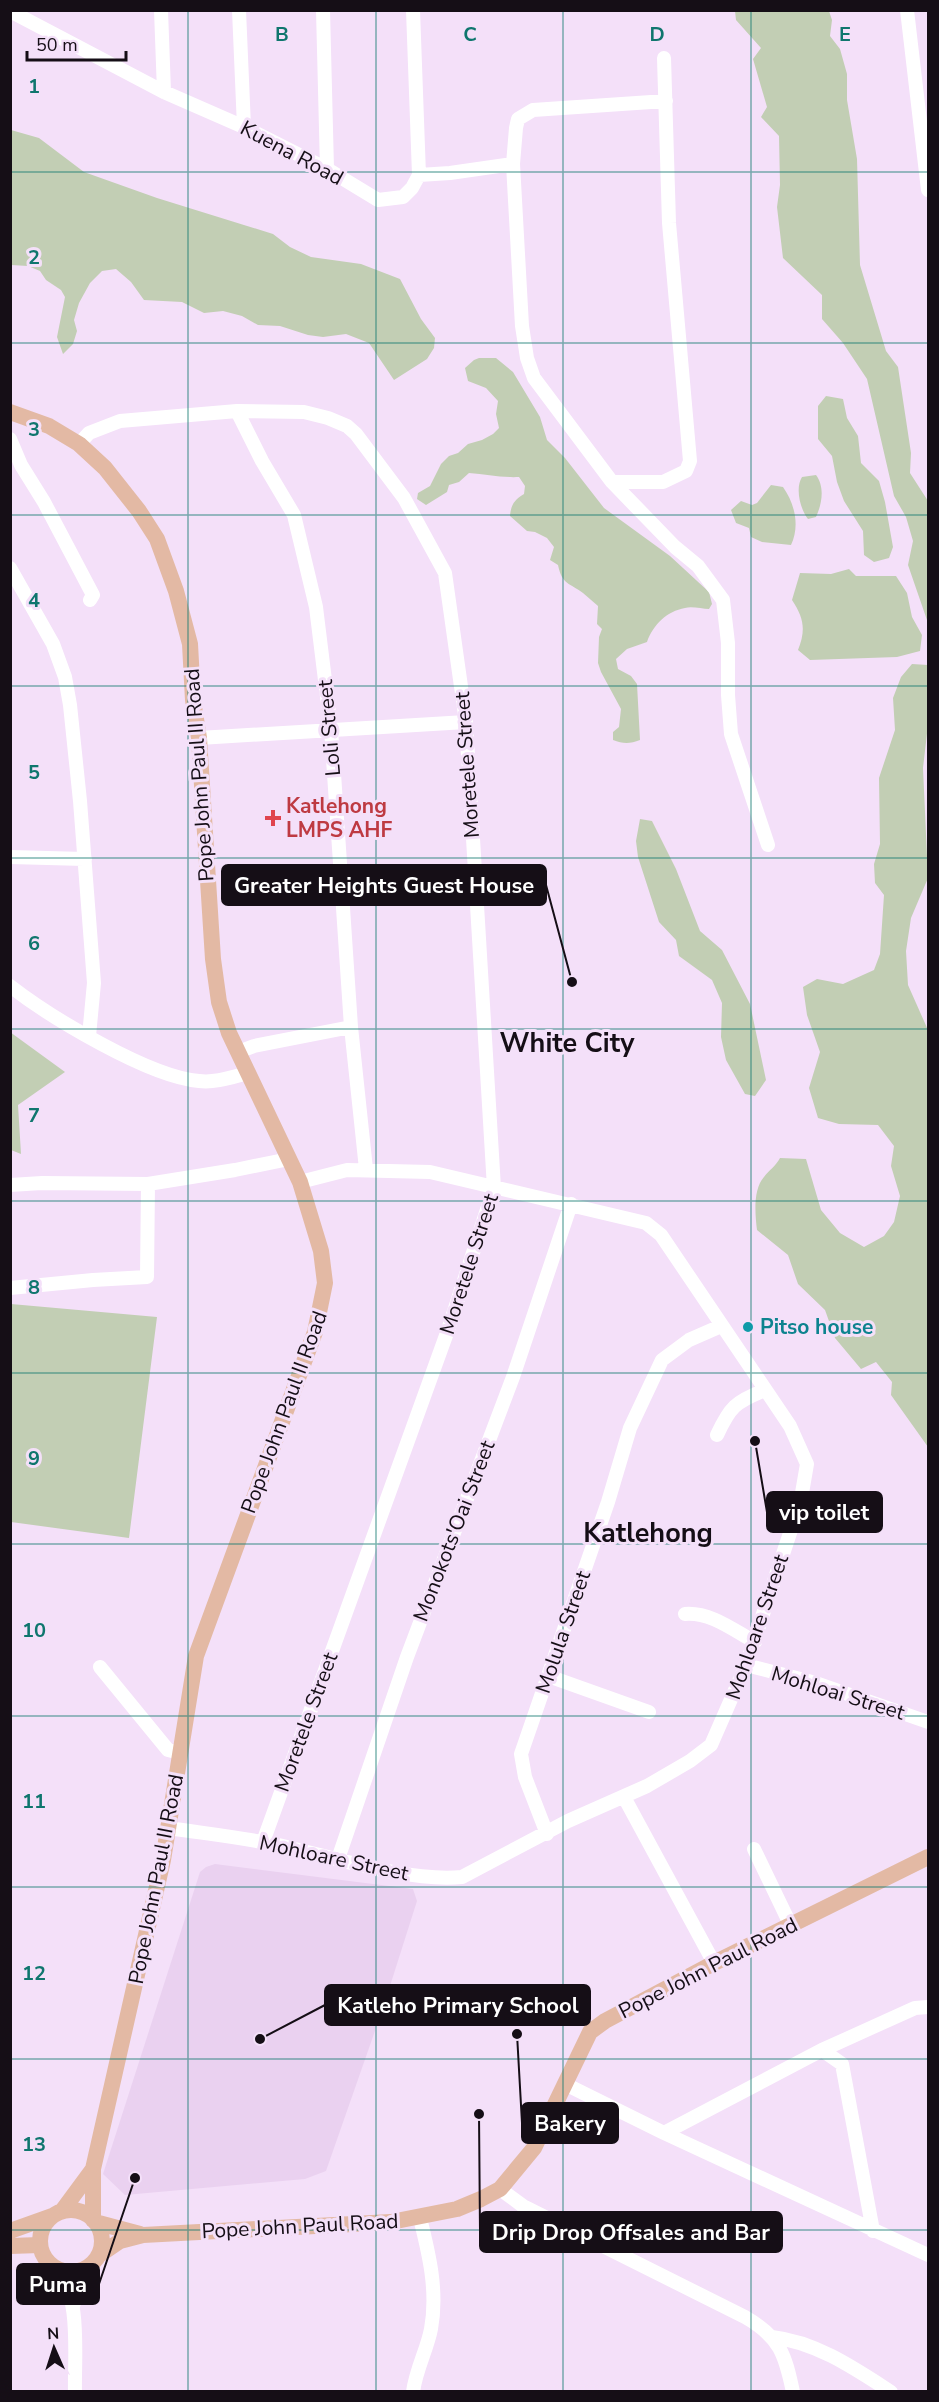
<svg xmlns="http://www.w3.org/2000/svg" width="939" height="2402" viewBox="0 0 939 2402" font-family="'Nunito Sans',sans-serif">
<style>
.built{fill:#ead1f0}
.green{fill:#c2ceb4}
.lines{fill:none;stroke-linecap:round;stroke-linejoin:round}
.minor{stroke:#fff;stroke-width:14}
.major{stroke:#e3b9a4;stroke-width:16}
.grid{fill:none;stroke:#0f766e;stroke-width:1.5;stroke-opacity:0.55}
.health-dot{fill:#e0444e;stroke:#f4e0f9;stroke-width:2}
.culture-dot{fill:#0f9aa8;stroke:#f4e0f9;stroke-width:2}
.labels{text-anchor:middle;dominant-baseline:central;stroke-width:6;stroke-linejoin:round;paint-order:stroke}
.street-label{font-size:21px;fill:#150e16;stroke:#f4e0f9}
.health-label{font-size:21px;font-weight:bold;fill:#be3a42;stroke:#f4e0f9;text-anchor:start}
.culture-label{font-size:21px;font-weight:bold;fill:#0d838f;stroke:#f4e0f9;text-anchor:start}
.district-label{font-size:27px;font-weight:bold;fill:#150e16;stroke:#f4e0f9}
.grid-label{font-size:20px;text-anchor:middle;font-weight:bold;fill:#0f766e;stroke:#f4e0f9;stroke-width:6;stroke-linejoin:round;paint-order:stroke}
.leader{fill:none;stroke:#150e16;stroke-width:2}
.callout-dot{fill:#150e16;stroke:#f4e0f9;stroke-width:2}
.callout{fill:#150e16;stroke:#150e16;stroke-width:2}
.callout-label{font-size:22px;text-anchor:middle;font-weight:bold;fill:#fff}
</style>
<rect width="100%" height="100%" fill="#f4e0f9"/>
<path class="built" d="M 215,1864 L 413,1889 L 417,1901 L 383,2008 L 326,2171 L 305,2179 L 125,2195 L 103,2174 L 200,1872 L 206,1867 Z"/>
<path class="green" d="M 735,11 L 829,11 L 832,20 L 830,36 L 840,49 L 847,74 L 847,100 L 857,159 L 860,265 L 886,351 L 898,367 L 911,453 L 910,473 L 928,501 L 928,623 L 908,565 L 913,541 L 906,517 L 894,496 L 867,379 L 843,343 L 822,319 L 822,295 L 783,258 L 777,207 L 780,185 L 779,136 L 761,117 L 767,107 L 753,59 L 761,48 L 736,20 Z
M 11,130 L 39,138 L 84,172 L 157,198 L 273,234 L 290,247 L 311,257 L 361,264 L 400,279 L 421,319 L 435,338 L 434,348 L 427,359 L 394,380 L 369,343 L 346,334 L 323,337 L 308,335 L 280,326 L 258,325 L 242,316 L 223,311 L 204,313 L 182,302 L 144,300 L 131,282 L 116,269 L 102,271 L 90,283 L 79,303 L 74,320 L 77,331 L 73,344 L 63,354 L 57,337 L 65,297 L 61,290 L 46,280 L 40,271 L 28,266 L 11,265 Z
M 479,358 L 496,358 L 513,372 L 540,417 L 547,440 L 565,458 L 604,508 L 670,556 L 709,592 L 712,604 L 709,609 C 702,609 692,606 685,608 C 667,611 653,625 647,642 L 627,649 L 616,659 L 618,669 L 631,676 L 637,684 L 640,740 C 630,744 623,744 613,740 L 613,732 L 619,727 L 621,709 L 601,672 L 598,663 L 599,637 L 602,629 L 597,624 L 598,606 C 593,602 588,597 583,593 C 570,583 562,585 558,565 L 550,560 L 554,547 L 547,538 L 535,532 L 527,531 L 510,516 C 511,505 514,500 524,494 L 525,486 L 519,477 C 502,478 486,474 469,473 L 459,482 L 449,485 L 447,492 L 426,505 L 417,499 L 418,493 L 430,486 L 441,464 L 449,456 L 458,453 L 468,444 L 482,440 L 493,434 L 499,428 L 496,414 L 498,401 L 486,388 L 468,381 L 465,368 L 474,360 Z
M 826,396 L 843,399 L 847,418 L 858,436 L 861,463 L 879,481 L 885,502 L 893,547 L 889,558 L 874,562 L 864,555 L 863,531 L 844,501 L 837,482 L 832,456 L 818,439 L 818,406 Z
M 816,475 C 825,487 822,504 816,517 L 808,519 C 800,509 795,488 802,477 Z
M 771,485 L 783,487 C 795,504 800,526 791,545 L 762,542 L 751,537 L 749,528 L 736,523 L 731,510 L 741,501 L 752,505 L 757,503 Z
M 849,569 L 856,576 L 896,576 L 907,593 L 912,617 L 922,635 L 920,651 L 897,657 L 810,660 L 798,650 C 806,630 804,618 792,600 L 800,573 L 831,574 Z
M 912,664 L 928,665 L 928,725 L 923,768 L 928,878 L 911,918 L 906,951 L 908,985 L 928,1030 L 928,1447 L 891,1395 L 892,1382 L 876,1362 L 861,1369 L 835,1338 L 825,1310 L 798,1284 L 788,1255 L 757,1230 C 755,1214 753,1189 764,1177 C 769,1170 776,1166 780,1158 L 806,1159 L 821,1210 L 840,1233 L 864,1247 L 884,1236 L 894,1222 L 900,1196 L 891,1166 L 894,1146 L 878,1125 L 839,1124 L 818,1118 L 809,1088 L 820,1052 L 807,1015 L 803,987 L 817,979 L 843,984 L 874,970 L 880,954 L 884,895 L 875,883 L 874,864 L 880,844 L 879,778 L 895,730 L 893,698 L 901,677 Z
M 640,819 L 652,821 L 676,869 L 700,931 L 722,950 L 750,1004 L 766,1080 L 755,1096 L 745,1094 L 726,1060 L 721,1037 L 722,1003 L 712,980 L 679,956 L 676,940 L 659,922 L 638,857 L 636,841 Z
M 10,1032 L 65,1072 L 18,1105 L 21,1154 L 11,1150 Z
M 11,1304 L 157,1317 L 129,1538 L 11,1522 Z"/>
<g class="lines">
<path class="minor" d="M 161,10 L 164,92
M 239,10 L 244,127
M 323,10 L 327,169
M 907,10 L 928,190
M 10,11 L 164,92 L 244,127 L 327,169 L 378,200 L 403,197 L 412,188 L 419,175 L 413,10
M 666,101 L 533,110 L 518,119 L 516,128 L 513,164 L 522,326 L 527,358 L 534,378 L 612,482 L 675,547 L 698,566 L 723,600 L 728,643 L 728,695 L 731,734 L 768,845
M 419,175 L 450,173 L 513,164
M 237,411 L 262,461 L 294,515 L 316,607 L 331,729 L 351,1027 L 366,1169
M 10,439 L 21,465 L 44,502 L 93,595 L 90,600
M 79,444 L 89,433 L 120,421 L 237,411 L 304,412 L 328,418 L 347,426 L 356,434 L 404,498 L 445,573 L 466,722 L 494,1188 L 448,1330 L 263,1842
M 612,482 L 663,482 L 686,471 L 690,461 L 669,223 L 664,58
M 10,568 L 53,644 L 65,677 L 70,705 L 80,801 L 94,983 L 89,1036
M 199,738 L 466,722
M 10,857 L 85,859
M 10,986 C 50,1017 149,1077 199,1081 C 216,1083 232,1077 248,1073
M 238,1052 L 254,1046 L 351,1027
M 10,1185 L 42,1183 L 148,1184 L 235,1170 L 289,1159
M 10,1288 L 93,1280 L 147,1277 L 148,1184
M 717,1435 C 730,1407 735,1402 765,1390
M 685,1614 C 711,1612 733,1630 755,1642
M 746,1665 L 816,1683 L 928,1722
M 100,1667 L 168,1750 L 180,1753
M 548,1676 L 649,1712
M 624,1797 L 714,1963
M 169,1828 C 209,1834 248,1838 287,1847 C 339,1859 410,1882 462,1877 L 568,1821 L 647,1786 L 690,1761 L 711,1745 L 746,1665 L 795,1518 L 802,1493 L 807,1464 L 790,1426 L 661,1235 L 646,1223 L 430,1172 L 347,1170 L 300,1182
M 547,1834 L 525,1777 L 521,1754 L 608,1502 L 630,1428 L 662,1360 L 689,1340 L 721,1326
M 754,1849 L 791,1926
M 338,1859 L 407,1657 L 513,1377 L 571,1204
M 822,2050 L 842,2064 L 873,2231
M 565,2084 L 664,2133 L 928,2255
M 664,2133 L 822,2050 L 915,2008 L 928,2007
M 500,2189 L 523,2206 L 745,2317 C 780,2337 785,2354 793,2392
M 55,2269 C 82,2291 74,2359 75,2392
M 73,2306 L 83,2277 L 92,2264
M 772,2337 C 816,2342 854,2368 891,2392
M 413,2392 C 416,2369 427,2350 431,2329 C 438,2291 429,2254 420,2218"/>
<path class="major" d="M 10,412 L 49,426 L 79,444 L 105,468 L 139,511 L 157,539 L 176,591 L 190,644 L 193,700 L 199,738 L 213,959 L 219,1002 L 229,1033 L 300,1182 L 321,1251 L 325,1283 L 315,1332 L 196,1656 L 163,1860 L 93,2169 L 93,2220
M40 2241a31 31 0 1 1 62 0a31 31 0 1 1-62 0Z
M 62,2211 L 93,2169
M 95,2222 L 140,2234
M 10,2231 L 52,2216
M 10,2246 L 40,2245
M 98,2256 L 120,2241 L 143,2235 L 391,2222 L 457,2209 L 481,2199 L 500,2189 L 534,2148 L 590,2032 L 605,2021 L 714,1963 L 928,1857"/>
</g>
<path class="grid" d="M 188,10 L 188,2392M 376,10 L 376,2392M 563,10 L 563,2392M 751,10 L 751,2392M 10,172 L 928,172M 10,343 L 928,343M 10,515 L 928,515M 10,686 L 928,686M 10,858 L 928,858M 10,1029 L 928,1029M 10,1201 L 928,1201M 10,1373 L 928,1373M 10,1544 L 928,1544M 10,1716 L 928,1716M 10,1887 L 928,1887M 10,2059 L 928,2059M 10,2230 L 928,2230"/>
<path class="health-dot" d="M270 809h6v6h6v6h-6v6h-6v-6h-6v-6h6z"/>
<circle class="culture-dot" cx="748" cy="1327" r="6"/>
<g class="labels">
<g class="street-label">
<text transform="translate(292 153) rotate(28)">Kuena Road</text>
<text transform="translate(329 728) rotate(-95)">Loli Street</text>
<text transform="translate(467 765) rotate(-94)">Moretele Street</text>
<text transform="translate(199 775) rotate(-94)">Pope John Paul II Road</text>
<text transform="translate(469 1264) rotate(-72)">Moretele Street</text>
<text transform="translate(284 1412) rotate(-70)">Pope John Paul II Road</text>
<text transform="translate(454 1531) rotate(-69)">Monokots'Oai Street</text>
<text transform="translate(757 1627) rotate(-71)">Mohloare Street</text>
<text transform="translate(563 1632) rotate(-71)">Molula Street</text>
<text transform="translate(838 1693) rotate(17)">Mohloai Street</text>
<text transform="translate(306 1722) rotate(-70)">Moretele Street</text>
<text transform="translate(334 1858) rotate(12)">Mohloare Street</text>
<text transform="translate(156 1879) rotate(-79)">Pope John Paul II Road</text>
<text transform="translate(708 1968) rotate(-27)">Pope John Paul Road</text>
<text transform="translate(300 2226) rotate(-3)">Pope John Paul Road</text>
</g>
<g class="health-label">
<text x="286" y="806">Katlehong<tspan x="286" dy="24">LMPS AHF</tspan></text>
</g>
<g class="culture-label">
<text x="760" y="1327">Pitso house</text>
</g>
<g class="district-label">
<text x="567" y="1043">White City</text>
<text x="648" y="1533">Katlehong</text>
</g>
</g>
<g class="grid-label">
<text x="282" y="41">B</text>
<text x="470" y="41">C</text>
<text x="657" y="41">D</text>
<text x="845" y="41">E</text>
<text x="34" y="93">1</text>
<text x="34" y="264">2</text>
<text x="34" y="436">3</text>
<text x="34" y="607">4</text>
<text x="34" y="779">5</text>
<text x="34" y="950">6</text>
<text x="34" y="1122">7</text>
<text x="34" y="1294">8</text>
<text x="34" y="1465">9</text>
<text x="34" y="1637">10</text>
<text x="34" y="1808">11</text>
<text x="34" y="1980">12</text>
<text x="34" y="2151">13</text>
</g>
<path class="leader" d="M572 982L546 885M755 1441L767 1512M260 2039L325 2005M517 2034L522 2123M479 2114L480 2232M135 2178L99 2284"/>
<g class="callout-dot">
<circle cx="572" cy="982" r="6"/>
<circle cx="755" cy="1441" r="6"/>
<circle cx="260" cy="2039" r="6"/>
<circle cx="517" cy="2034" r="6"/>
<circle cx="479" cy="2114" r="6"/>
<circle cx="135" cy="2178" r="6"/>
</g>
<g class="callout">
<rect x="222" y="865" width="324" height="40" rx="6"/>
<rect x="767" y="1492" width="115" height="40" rx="6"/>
<rect x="325" y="1985" width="265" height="40" rx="6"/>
<rect x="522" y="2103" width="96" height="40" rx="6"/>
<rect x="480" y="2212" width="302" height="40" rx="6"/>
<rect x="17" y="2264" width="82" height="40" rx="6"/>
</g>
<g class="callout-label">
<text x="384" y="893">Greater Heights Guest House</text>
<text x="824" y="1520">vip toilet</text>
<text x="458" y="2013">Katleho Primary School</text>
<text x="570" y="2131">Bakery</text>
<text x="631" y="2240">Drip Drop Offsales and Bar</text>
<text x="58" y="2292">Puma</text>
</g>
<rect width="939" height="2402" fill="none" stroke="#150e16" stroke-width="24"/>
<g transform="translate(54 2348) rotate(357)" stroke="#f4e0f9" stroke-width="4.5" paint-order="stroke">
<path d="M0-4.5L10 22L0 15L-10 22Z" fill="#150e16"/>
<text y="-9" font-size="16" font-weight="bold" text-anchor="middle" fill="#150e16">N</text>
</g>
<path d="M27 51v9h99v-9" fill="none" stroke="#150e16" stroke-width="3"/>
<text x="36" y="51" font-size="18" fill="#150e16" stroke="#f4e0f9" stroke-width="4.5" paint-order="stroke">50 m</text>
</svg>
